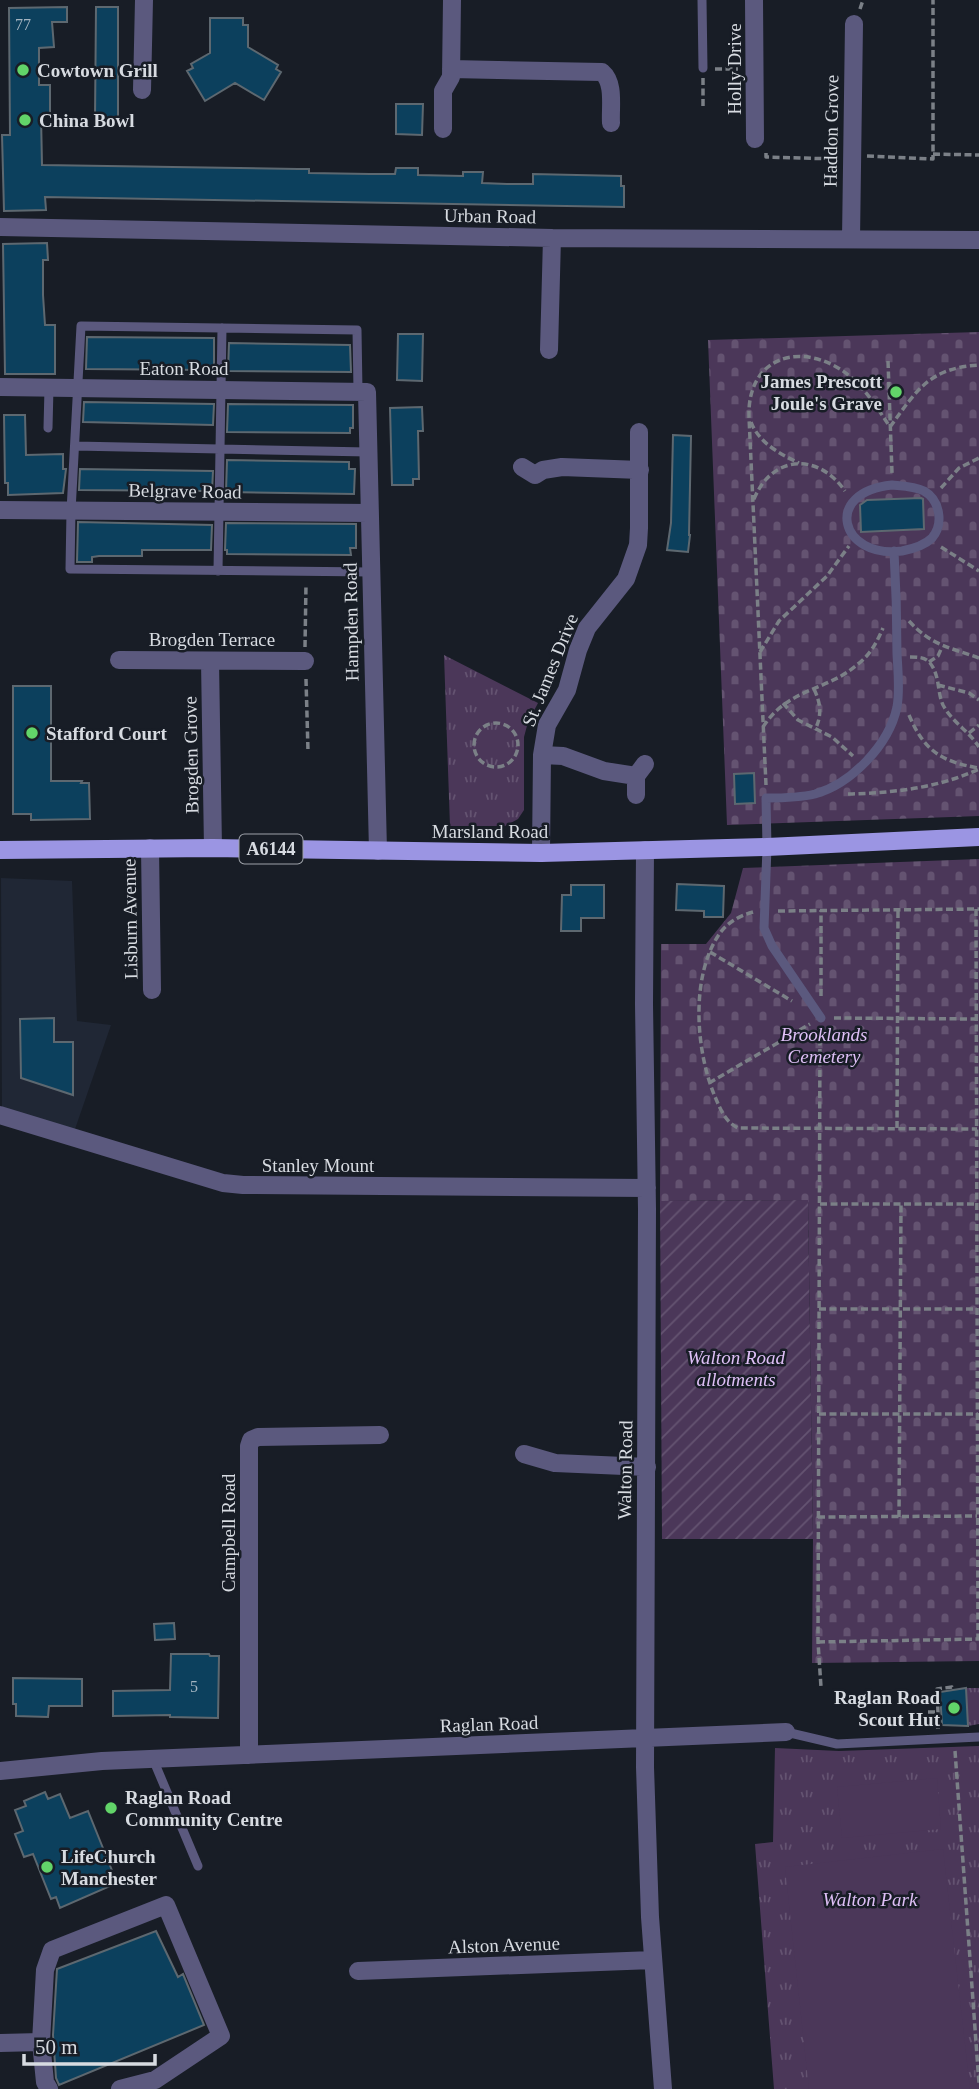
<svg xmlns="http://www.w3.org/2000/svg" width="979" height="2089" viewBox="0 0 979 2089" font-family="'Times New Roman',serif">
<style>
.built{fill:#202735}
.cemetery{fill:url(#cemetery-stones)}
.park{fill:url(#park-tufts)}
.garden{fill:url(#garden-furrows)}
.pitch{fill:#4b3759}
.building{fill:#0c405d;stroke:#5d6870;stroke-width:2}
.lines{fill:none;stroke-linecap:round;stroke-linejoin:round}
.path{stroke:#7b8087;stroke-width:3.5;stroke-dasharray:7 3.5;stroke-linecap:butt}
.lane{stroke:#5b597e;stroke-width:9}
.street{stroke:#5b597e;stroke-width:18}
.primary{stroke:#9b95e3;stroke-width:18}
.poi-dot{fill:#62d469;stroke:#181d26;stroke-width:2.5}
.labels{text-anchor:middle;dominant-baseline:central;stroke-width:5;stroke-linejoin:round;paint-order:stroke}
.number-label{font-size:16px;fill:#a4b4c0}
.shield{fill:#181d26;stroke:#9ea2a9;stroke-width:2}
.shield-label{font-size:18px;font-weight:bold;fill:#d7dbe1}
.street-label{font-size:19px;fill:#d7dbe1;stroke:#181d26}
.poi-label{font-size:19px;font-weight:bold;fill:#d7dbe1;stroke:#181d26;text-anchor:start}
.park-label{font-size:19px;font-style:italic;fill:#debff6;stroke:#181d26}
</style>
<defs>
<pattern id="cemetery-stones" width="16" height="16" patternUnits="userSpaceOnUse" patternTransform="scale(1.75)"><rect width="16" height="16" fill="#4b3759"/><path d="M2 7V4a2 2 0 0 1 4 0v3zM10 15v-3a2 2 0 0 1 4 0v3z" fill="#645371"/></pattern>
<pattern id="park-tufts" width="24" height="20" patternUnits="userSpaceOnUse" patternTransform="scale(1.75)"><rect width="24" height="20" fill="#4b3759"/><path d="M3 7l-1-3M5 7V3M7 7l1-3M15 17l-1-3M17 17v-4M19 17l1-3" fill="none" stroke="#645371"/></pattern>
<pattern id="garden-furrows" width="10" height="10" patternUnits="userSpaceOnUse" patternTransform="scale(1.75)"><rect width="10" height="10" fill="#4b3759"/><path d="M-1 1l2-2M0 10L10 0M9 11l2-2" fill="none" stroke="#645371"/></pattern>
</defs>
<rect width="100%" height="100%" fill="#181d26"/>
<path class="built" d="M 1,878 L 72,881 L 77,1021 L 111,1025 L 74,1132 L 2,1117 Z"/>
<path class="cemetery" d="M 979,332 L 979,816 L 727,825 L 708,340 Z
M 979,859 L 979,1661 L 812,1663 L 813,1539 L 808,1200 L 660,1201 L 661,944 L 706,944 L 731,913 L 743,868 Z"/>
<path class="park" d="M 444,655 L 538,703 L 528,722 L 524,737 L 524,810 L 518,819 L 505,826 L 450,826 Z
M 966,1688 L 979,1688 L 979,1724 L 968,1726 Z
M 979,1746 L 979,2089 L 774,2089 L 755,1844 L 773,1842 L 775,1748 L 839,1751 Z"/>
<path class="garden" d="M 808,1200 L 813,1539 L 662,1539 L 660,1201 Z"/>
<path class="pitch" d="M 937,1778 L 941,1829 L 842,1838 L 837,1787 Z
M 943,1849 L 970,2089 L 809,2089 L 785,1867 Z"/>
<path class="building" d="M 67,7 L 67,22 L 52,22 L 54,47 L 39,48 L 39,85 L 50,85 L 50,115 L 41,116 L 42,165 L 298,169 L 309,169 L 309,173 L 370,174 L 395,174 L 396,168 L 418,168 L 418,175 L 463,176 L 463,172 L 483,172 L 482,183 L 507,184 L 533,184 L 533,174 L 621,176 L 621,186 L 624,186 L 624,207 L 45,197 L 46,210 L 4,211 L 2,135 L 10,135 L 9,8 Z
M 96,7 L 118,7 L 118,120 L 95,120 Z
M 210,18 L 243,18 L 243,25 L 248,25 L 248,47 L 278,65 L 276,69 L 281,72 L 264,100 L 235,83 L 205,101 L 187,71 L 193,68 L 191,64 L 210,53 Z
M 396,104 L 423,104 L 422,135 L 396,134 Z
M 47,243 L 48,260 L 43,260 L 43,295 L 45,325 L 55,325 L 55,374 L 5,374 L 3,244 Z
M 398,334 L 423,334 L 422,381 L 397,380 Z
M 87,337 L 214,338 L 214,370 L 86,369 Z
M 229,343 L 350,345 L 351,372 L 228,371 Z
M 84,402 L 214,404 L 213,425 L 83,422 Z
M 228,404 L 353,405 L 353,428 L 350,428 L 350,433 L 227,432 Z
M 422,407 L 423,431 L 418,431 L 419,479 L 413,479 L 413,485 L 392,485 L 390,408 Z
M 4,415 L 25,415 L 26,455 L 63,454 L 63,469 L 66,469 L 63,493 L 8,495 L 8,483 L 5,483 Z
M 673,435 L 691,436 L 689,535 L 690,535 L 688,552 L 667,550 L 671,523 Z
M 227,460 L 349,462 L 349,469 L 355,469 L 354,494 L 226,492 Z
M 80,469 L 213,471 L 212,491 L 79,490 Z
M 921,498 L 923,499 L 924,529 L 861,532 L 860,505 L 867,500 Z
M 78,522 L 212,525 L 211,550 L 142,550 L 142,556 L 99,556 L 92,557 L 92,562 L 77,562 Z
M 226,523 L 356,524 L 356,548 L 350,548 L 351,555 L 227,554 L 227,550 L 225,550 Z
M 13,686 L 51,686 L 51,781 L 82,781 L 81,783 L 89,783 L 90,819 L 31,820 L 31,814 L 13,814 Z
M 754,773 L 755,803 L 735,804 L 734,774 Z
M 677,884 L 724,886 L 723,917 L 704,917 L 704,911 L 676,910 Z
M 571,885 L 604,885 L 604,918 L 581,918 L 581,931 L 561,931 L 562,895 L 571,895 Z
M 54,1018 L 54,1042 L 73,1042 L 73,1095 L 21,1078 L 20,1019 Z
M 174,1623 L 175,1639 L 155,1640 L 154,1624 Z
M 171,1654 L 209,1654 L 210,1656 L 219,1656 L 218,1718 L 170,1717 L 170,1715 L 113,1716 L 113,1691 L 170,1690 Z
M 13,1678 L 82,1679 L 82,1706 L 49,1706 L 48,1717 L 16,1716 L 16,1704 L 13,1704 Z
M 966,1688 L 968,1726 L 942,1725 L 940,1692 Z
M 45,1792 L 48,1799 L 60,1794 L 70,1818 L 88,1811 L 117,1883 L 60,1908 L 56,1897 L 51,1899 L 33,1854 L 24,1857 L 15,1834 L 23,1831 L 15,1810 L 26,1806 L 24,1801 Z
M 156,1931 L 178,1977 L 183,1974 L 204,2025 L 59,2085 L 56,2078 L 53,2035 L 57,1969 Z"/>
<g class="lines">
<path class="path" d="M 860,9 L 863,0
M 715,69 L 738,69
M 703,78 L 703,107
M 766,153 L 766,157 L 835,159
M 933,154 L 979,155
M 867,156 L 933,159 L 933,0
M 888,361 L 892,473
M 751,422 C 759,443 780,454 799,463
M 941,488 L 959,468 L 979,458
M 754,499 C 772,455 818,452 845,491
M 941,547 L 979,571
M 909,621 C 932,646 949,647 979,658
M 305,647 L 306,584
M 760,652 L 779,621 L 827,576 L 849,546
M 910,657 C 918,657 925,657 930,663 C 940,675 937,692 943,705 C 952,722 969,731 979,747
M 929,662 L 938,656 L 942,647
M 306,679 L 308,751
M 938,685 L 969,693 L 979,700
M 814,689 C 821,704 822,715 815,730
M 783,703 L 798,720 L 832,737 L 853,756
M 909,715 C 924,751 942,762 979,768
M474 745a22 22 0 1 1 44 0a22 22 0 1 1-44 0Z
M 763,727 C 789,687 826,692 858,664 C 870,655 877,642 883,628
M 969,733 L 979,725
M 766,785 L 749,417 C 747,361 794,341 840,369 C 862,383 876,406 890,427 C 917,390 929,368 979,365
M 848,794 C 893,793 938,788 979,769
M 976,909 L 978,1639
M 778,911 L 979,909
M 753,912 C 739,916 726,923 718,936 C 690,979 696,1054 716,1099 C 721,1111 726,1122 738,1128 L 977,1129
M 710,952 L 792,1001
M 821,996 L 821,910
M 834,1018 L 976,1019
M 820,1028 L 818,1642 L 821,1687
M 709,1083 L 810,1024
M 897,1128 L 898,910
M 820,1204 L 977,1204
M 819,1309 L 977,1309
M 819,1414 L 978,1414
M 818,1517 L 977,1516
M 899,1517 L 901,1204
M 818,1642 L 979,1639
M 928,1712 L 938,1712 L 938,1729
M 938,1712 L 937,1689 L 952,1687 L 954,1690
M 955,1751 L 979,2084"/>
<path class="lane" d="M 702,0 L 703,68
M 358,391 L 357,330 L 81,326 L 71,511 L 70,569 L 371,572
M 48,428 L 49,388
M 75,446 L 368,452
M 892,485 C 903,486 914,486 924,491 C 940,500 944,524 932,538 C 925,545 912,549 902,551 C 840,559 822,492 892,485 Z
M 218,571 L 222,328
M 821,1018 L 772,946 L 764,928 L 767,847 L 766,798 C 782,798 799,798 815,794 C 851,784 889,745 897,707 C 900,690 898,672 897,654 C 897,619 896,585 894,551
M 786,1732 L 837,1744 L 979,1737
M 153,1759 L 198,1866"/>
<path class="street" d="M 754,0 L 755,139
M 451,69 L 602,72 C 615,83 610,107 611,123
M 142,90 L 144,0
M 443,129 L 443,91 L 451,77 L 452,0
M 0,227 L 552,238 L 979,240
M 851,239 L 854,24
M 549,350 L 552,238
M 0,387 L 367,392 L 378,851
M 522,467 L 535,475 L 543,470 L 562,467 L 640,470
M 0,510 L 369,513
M 119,660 L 305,661
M 210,661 L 213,848
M 542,755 L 563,756 L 604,771 L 636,776
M 636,795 L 636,776 L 645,764
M 150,848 L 152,990
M 645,850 L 644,1004 L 647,1209 L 645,1767 L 650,1917 L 663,2089
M 541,853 L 542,755 L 547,725 L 567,690 L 578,650 L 587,628 L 626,579 L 638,545 L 639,528 L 639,432
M 0,1115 L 223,1183 L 243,1185 L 647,1188
M 524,1454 L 555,1463 L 647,1467
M 249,1755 L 249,1446 L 251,1440 L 258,1437 L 380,1435
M 0,1771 L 102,1761 L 786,1732
M 358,1971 L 653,1960
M 41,2042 L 45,2082 L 49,2089
M 0,2043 L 41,2042 L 45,1970 L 52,1950 L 166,1905 L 221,2036 L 155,2080 L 120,2089"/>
<path class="primary" d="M 0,850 L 213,848 L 541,853 L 767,847 L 979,837"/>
</g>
<g class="poi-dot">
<circle cx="23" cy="70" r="7"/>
<circle cx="25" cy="120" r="7"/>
<circle cx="896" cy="392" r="7"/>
<circle cx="32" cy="733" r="7"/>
<circle cx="954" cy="1708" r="7"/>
<circle cx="111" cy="1808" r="7"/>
<circle cx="47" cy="1867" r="7"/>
</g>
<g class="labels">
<g class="number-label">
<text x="23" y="24">77</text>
<text x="194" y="1686">5</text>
</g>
<rect class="shield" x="239.5" y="834.5" width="63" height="29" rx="5"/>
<g class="shield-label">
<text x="271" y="849">A6144</text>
</g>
<g class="street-label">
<text transform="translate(734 69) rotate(-90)">Holly Drive</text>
<text transform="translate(831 131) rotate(-89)">Haddon Grove</text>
<text transform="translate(490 216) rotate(1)">Urban Road</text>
<text x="184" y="368">Eaton Road</text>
<text transform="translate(185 491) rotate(1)">Belgrave Road</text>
<text transform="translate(351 622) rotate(-91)">Hampden Road</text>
<text x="212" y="639">Brogden Terrace</text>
<text transform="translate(550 670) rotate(-68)">St. James Drive</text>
<text transform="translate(191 755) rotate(-91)">Brogden Grove</text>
<text x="490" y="831">Marsland Road</text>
<text transform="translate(130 919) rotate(-91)">Lisburn Avenue</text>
<text x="318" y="1165">Stanley Mount</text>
<text transform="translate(625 1470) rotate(-89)">Walton Road</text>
<text transform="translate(228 1533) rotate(-90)">Campbell Road</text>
<text transform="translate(489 1724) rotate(-2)">Raglan Road</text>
<text transform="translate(504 1945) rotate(-2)">Alston Avenue</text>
</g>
<g class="poi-label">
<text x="37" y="70">Cowtown Grill</text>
<text x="39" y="120">China Bowl</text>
<text x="882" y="381" text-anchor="end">James Prescott<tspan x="882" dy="22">Joule's Grave</tspan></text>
<text x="46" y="733">Stafford Court</text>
<text x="940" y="1697" text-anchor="end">Raglan Road<tspan x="940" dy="22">Scout Hut</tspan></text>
<text x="125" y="1797">Raglan Road<tspan x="125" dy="22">Community Centre</tspan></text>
<text x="61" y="1856">LifeChurch<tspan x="61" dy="22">Manchester</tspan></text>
</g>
<g class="park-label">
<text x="824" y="1034">Brooklands<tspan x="824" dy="22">Cemetery</tspan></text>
<text x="736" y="1357">Walton Road<tspan x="736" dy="22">allotments</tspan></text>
<text x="870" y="1899">Walton Park</text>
</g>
</g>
<path d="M24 2054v10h131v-10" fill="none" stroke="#d7dbe1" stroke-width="3.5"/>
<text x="35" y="2054" font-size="21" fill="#d7dbe1" stroke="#181d26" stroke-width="5" paint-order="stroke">50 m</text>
</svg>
